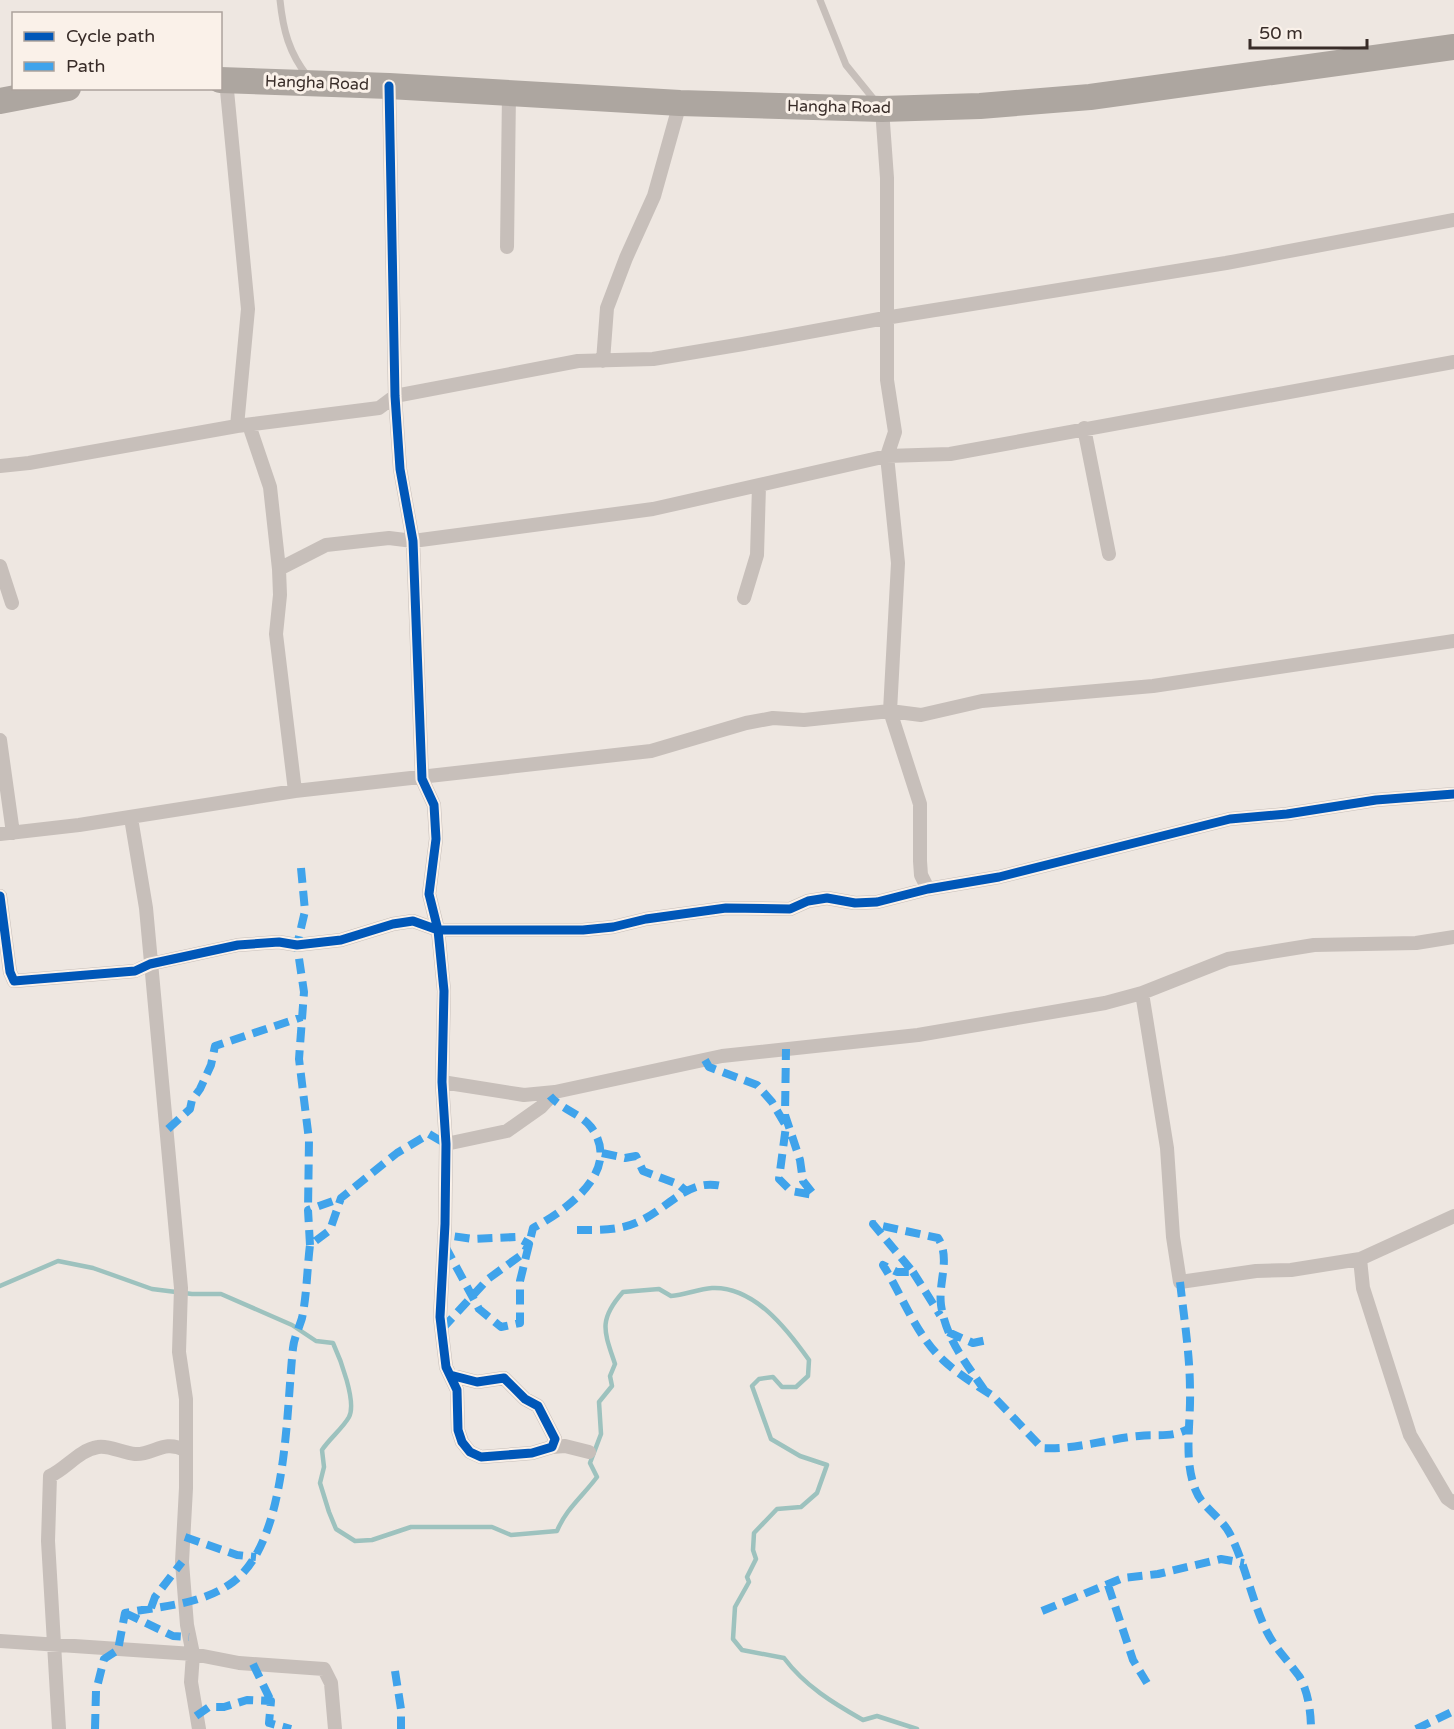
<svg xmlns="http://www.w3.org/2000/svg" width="1454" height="1729" viewBox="0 0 1454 1729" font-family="'Varela Round',sans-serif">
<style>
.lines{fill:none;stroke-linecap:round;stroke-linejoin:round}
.stream{stroke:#9dc2be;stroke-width:4.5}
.lane{stroke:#c7bfba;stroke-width:7}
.street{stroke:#c7bfba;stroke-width:14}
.highway{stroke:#ada6a0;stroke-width:26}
.quiet{stroke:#3fa3eb;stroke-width:8;stroke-dasharray:15 8;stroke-linecap:butt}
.cycleway-casing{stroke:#faf1e9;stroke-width:13}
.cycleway{stroke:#0057b8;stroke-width:9}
.labels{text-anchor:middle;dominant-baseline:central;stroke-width:6;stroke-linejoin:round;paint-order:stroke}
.street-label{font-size:16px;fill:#382c28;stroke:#faf1e9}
</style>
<rect width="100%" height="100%" fill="#eee7e1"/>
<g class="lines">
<path class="stream" d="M 0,1286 L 58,1261 L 93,1268 L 152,1289 L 192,1294 L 221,1294 L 292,1325 L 316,1341 L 333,1343 C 340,1358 357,1402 349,1417 C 343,1428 329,1439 322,1450 L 324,1467 L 320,1483 L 329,1512 L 336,1529 L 355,1541 L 372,1540 L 411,1527 L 492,1527 L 511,1535 L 557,1531 C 566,1509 582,1497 597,1477 L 590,1463 L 601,1434 L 599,1402 L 612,1386 L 610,1376 L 615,1364 C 604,1331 598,1320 623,1292 L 659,1289 L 671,1296 C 685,1295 698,1289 712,1288 C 754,1286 787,1329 809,1360 L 808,1376 L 796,1387 L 782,1387 L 773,1377 L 759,1379 L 752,1386 L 771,1439 L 800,1456 L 827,1465 L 817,1493 L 801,1507 L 777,1509 L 754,1533 L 753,1550 L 756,1559 L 747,1577 L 749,1582 L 735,1607 L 733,1639 L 742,1650 L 784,1658 C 805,1686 833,1703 863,1720 L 877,1716 L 917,1729"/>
<path class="lane" d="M 280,0 C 283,30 289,53 308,77
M 820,0 L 846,65 L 876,102"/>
<path class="street" d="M 226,80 L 248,309 L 237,426
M 389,86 L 395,396 L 400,469 L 413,541 L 422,779 L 434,805 L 436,839 L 429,894 L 438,930 L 444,991 L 442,1082 L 446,1144 L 445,1224 L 440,1317 L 446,1367 L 457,1390 L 458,1430 L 462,1442 L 470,1452 L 481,1457 L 532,1453 L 552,1447 L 555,1439 L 538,1406 L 525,1399 L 504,1378 L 477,1382 L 450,1375
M 882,109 L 887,178 L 887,380 L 895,432 L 887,456 L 898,563 L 890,711 L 920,804 L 920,861 L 921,875 L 928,889
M 507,247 L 509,93
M 603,361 L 607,308 L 626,258 L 654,196 L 680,103
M 249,425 L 270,487 L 279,569
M 1084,428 L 1109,554
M 0,466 L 29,463 L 237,426 L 379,408 L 395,396 L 578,361 L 653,359 L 743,344 L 885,318 L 1226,263 L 1454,220
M 0,566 L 12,603
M 744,598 L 757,555 L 759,486
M 0,740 L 13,833
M 295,791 L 276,634 L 280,595 L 279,569 L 326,545 L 389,538 L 413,541 L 653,509 L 887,456 L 950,454 L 1454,362
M 131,818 L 146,908 L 181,1288 L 179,1352 L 186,1399 L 186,1488 L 182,1562 L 187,1625 L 193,1654 L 191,1682 L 199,1729
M 0,834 L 79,825 L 295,791 L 651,751 L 746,723 L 773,718 L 804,720 L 890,711 L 921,715 L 982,701 L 1153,686 L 1454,641
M 0,896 L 10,972 L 14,981 L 135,971 L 150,964 L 238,945 L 279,942 L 297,945 L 341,940 L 393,924 L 413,921 L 438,930 L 583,930 L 613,927 L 646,919 L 726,908 L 790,909 L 808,901 L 827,898 L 855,903 L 877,902 L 928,889 L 999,877 L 1230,819 L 1287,814 L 1376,800 L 1454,794
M 1142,993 L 1167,1148 L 1173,1237 L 1180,1282 L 1256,1271 L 1291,1270 L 1360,1259 L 1454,1216
M 442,1082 L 524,1095 L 555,1092 L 722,1056 L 918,1035 L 1105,1003 L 1142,993 L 1228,959 L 1314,945 L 1416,943 L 1454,937
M 446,1144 L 507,1131 L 541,1107 L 555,1092
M 1360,1259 L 1363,1288 L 1410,1435 L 1447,1498 L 1454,1503
M 552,1447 L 565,1446 L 589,1452
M 0,1641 L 193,1654 L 239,1663 L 324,1669 L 331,1683 L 335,1729
M 59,1729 L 48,1541 L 50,1476 C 66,1469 79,1450 98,1447 C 109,1445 123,1453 135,1454 C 154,1455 163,1439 185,1450"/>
<path class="highway" d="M 220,80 L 389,86 L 680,103 L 882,109 L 980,106 L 1090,97 L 1454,47
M 0,101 L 68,88"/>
<path class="quiet" d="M 301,868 L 305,911 L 297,945 L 304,992 L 299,1059 L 309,1140 L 308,1210
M 705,1060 L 709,1067 L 757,1085 L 772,1102 L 786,1126 L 779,1179 L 791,1191 L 814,1195 L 803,1181 L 800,1160 L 785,1115 L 786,1049
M 168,1129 L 190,1109 L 192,1100 L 200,1089 L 211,1065 L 215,1046 L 302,1017
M 602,1153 L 625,1158 L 636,1156 L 643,1171 L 678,1184 L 686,1191
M 577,1230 C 600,1230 621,1231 642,1220 C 671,1206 690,1176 725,1187
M 310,1245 L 308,1210 L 341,1198
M 445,1246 L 479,1309 L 501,1327 L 520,1323 L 520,1281 L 533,1228 C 567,1210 623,1170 591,1127 C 581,1114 561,1109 550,1096
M 913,1272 L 940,1315
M 1180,1282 C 1184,1318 1190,1355 1190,1391 C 1191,1424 1183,1460 1196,1491 C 1202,1507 1222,1518 1230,1534 C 1245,1564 1251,1597 1265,1628 C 1275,1649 1286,1658 1299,1676 C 1308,1690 1311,1713 1311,1729
M 442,1329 L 488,1279 L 524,1253 L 529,1244 L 516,1237 L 473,1239 L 445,1235
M 948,1332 L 973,1343 L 987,1340
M 985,1391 C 966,1363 946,1339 941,1305 C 938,1282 951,1258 938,1238 L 873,1224 L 913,1272 L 897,1272 L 883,1265 C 902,1295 916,1335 943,1360 C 958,1374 976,1385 993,1396 L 1042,1448 C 1076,1450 1106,1439 1139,1436 C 1156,1434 1172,1438 1188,1429
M 185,1537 L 237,1555 L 256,1557
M 1108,1585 L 1133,1660 L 1147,1683
M 151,1608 L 155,1597 L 182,1562
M 1042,1611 L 1123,1578 L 1158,1574 L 1221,1559 L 1244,1563
M 125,1613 L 173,1636 L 189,1637
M 253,1664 L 271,1701
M 395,1671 L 401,1709 L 401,1729
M 196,1716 L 209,1707 L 224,1707 L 247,1700 L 271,1701 L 269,1723 L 291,1729
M 95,1729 L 96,1691 L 104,1659 L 118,1650 L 125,1613 C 161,1606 202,1605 233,1582 C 288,1541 286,1411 293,1348 C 294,1338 299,1328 302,1318 C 307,1294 307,1269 310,1245 L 330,1230 L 341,1198 L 397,1153 L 429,1134 L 446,1144
M 1416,1729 L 1454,1711"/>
<defs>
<path id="cycleway" d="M 389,86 L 395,396 L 400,469 L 413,541 L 422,779 L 434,805 L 436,839 L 429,894 L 438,930 L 444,991 L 442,1082 L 446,1144 L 445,1224 L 440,1317 L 446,1367 L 457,1390 L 458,1430 L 462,1442 L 470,1452 L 481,1457 L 532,1453 L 552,1447 L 555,1439 L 538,1406 L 525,1399 L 504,1378 L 477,1382 L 450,1375
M 0,896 L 10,972 L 14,981 L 135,971 L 150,964 L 238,945 L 279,942 L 297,945 L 341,940 L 393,924 L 413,921 L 438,930 L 583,930 L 613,927 L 646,919 L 726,908 L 790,909 L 808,901 L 827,898 L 855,903 L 877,902 L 928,889 L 999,877 L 1230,819 L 1287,814 L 1376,800 L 1454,794"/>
</defs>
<use href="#cycleway" class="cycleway-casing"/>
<use href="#cycleway" class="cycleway"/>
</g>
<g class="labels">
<g class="street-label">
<text transform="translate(317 83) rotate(2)">Hangha Road</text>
<text transform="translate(839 107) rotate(1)">Hangha Road</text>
</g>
</g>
<rect x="12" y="12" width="210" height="78" fill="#faf1e9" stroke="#aca29c" stroke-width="1.5"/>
<rect x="24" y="32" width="30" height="9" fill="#0057b8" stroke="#aca29c" stroke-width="1.5"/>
<text x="66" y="42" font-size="18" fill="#382c28">Cycle path</text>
<rect x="24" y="62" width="30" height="9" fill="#3fa3eb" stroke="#aca29c" stroke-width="1.5"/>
<text x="66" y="72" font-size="18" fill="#382c28">Path</text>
<path d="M1250 39v9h117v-9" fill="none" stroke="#382c28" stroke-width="3"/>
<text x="1259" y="39" font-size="18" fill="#382c28" stroke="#faf1e9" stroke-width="4.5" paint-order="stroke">50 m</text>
</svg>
